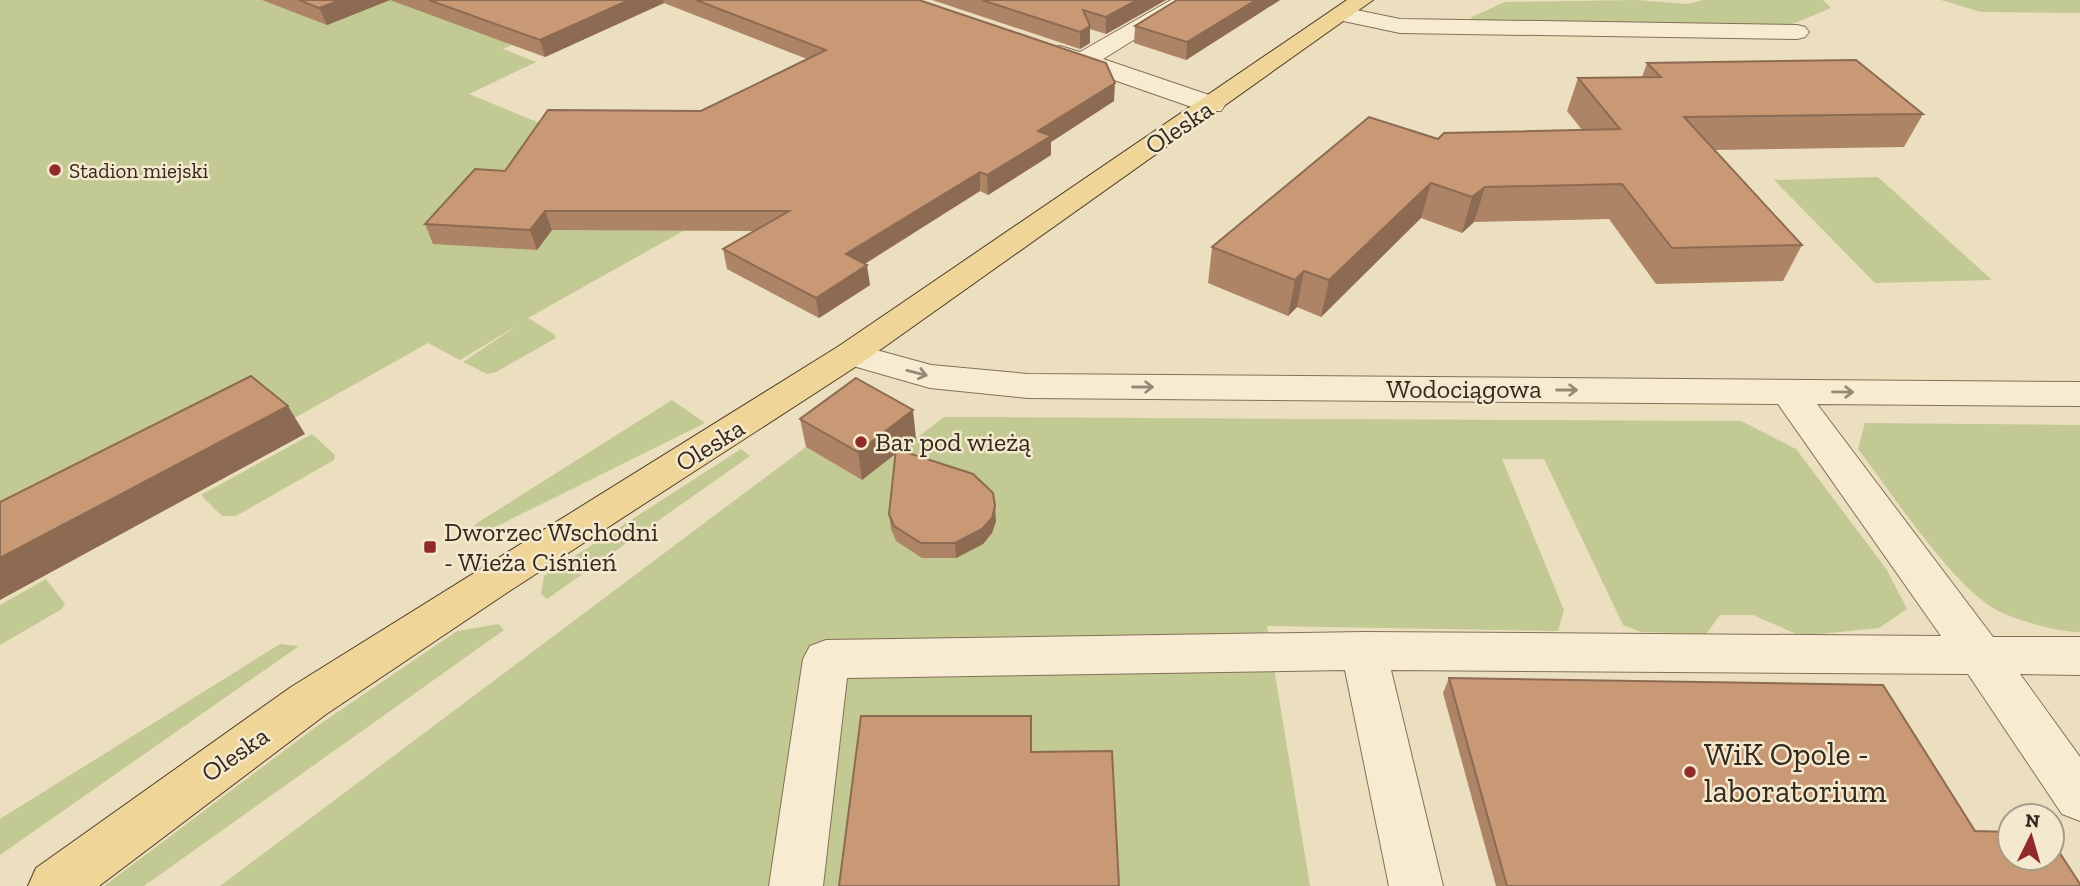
<svg xmlns="http://www.w3.org/2000/svg" width="2080" height="886" viewBox="0 0 2080 886" font-family="'Zilla Slab',serif">
<style>
.green{fill:#c2c993}
.lines{fill:none;stroke-linecap:round;stroke-linejoin:round}
.minor-casing{stroke:#847058;stroke-width:2}
.major-casing{stroke:#513e2c;stroke-width:2}
.minor{fill:#f7ecd1;fill-rule:evenodd}
.major{fill:#efd597;fill-rule:evenodd}
.wall{fill:#ad8465}
.shaded-wall{fill:#8d6b53}
.building{fill:#c99976;stroke:#8d6b53;stroke-width:2}
.oneway{stroke:#968a76}
.poi-dot{fill:#912b2a;stroke:#f4e9ce;stroke-width:2.5}
.labels{text-anchor:middle;dominant-baseline:central;stroke-width:5;stroke-linejoin:round;paint-order:stroke}
.far-poi-label{font-size:21px;fill:#34281c;stroke:#f4e9ce;text-anchor:start}
.street-label{font-size:26px;fill:#34281c;stroke:#f4e9ce}
.poi-label{font-size:26px;fill:#34281c;stroke:#f4e9ce;text-anchor:start}
.near-poi-label{font-size:32px;fill:#34281c;stroke:#f4e9ce;text-anchor:start}
</style>
<rect width="100%" height="100%" fill="#ecdfbf"/>
<path class="green" d="M 0,0 L 616,0 L 503,49 L 536,62 L 469,94 L 733,203 L 528,318 L 554,334 L 556,338 L 496,372 L 487,374 L 463,362 L 518,325 L 460,360 L 428,343 L 289,421 L 0,600 Z
M 1636,0 L 1688,4 L 1703,0 L 1823,0 L 1831,8 L 1773,32 L 1494,28 L 1470,18 L 1505,2 Z
M 1941,0 L 2080,0 L 2080,13 L 1981,12 Z
M 1878,177 L 1992,280 L 1875,283 L 1774,180 Z
M 672,400 L 705,423 L 481,534 L 473,529 L 477,523 Z
M 944,417 L 1741,421 L 1796,449 L 1887,570 L 1907,609 L 1879,628 L 1801,636 L 1753,615 L 1720,615 L 1706,634 L 1641,632 L 1623,625 L 1544,459 L 1502,459 L 1564,610 L 1558,631 L 1267,626 L 1310,886 L 220,886 L 806,447 L 862,480 Z
M 1865,423 L 2080,425 L 2080,632 C 2058,632 2013,620 1993,608 C 1949,581 1891,492 1858,449 Z
M 312,434 L 335,455 L 334,460 L 236,516 L 222,516 L 201,495 Z
M 741,449 L 750,456 L 547,599 L 541,594 L 544,576 Z
M 46,579 L 65,604 L 62,609 L 0,645 L 0,605 Z
M 499,624 L 504,630 L 144,886 L 104,886 L 317,726 L 457,631 Z
M 280,644 L 299,646 L 0,855 L 0,819 Z"/>
<g class="lines">
<defs>
<path id="minor" d="M 1171,0 L 1198,0 L 1103,59 L 1221,99 L 1225,105 L 1221,111 L 1203,111 L 1051,58 L 1048,53 L 1051,48 L 1060,46 L 1080,52 Z
M 1342,7 L 1400,19 L 1797,25 L 1805,27 L 1809,32 L 1805,37 L 1797,39 L 1400,33 L 1334,19 L 1330,14 L 1334,9 Z
M 851,343 L 931,365 L 1028,374 L 2080,382 L 2080,406 L 1817,404 L 1993,637 L 2080,637 L 2080,675 L 2020,674 L 2080,757 L 2080,821 L 2062,814 L 1968,674 L 1391,670 L 1443,886 L 1389,886 L 1345,670 L 847,678 L 823,886 L 769,886 L 803,659 L 810,646 L 826,640 L 1364,632 L 1941,636 L 1778,404 L 1028,398 L 930,388 L 839,362 L 833,354 L 839,346 Z"/>
<path id="major" d="M 1347,0 L 1373,0 L 863,362 L 508,592 L 325,715 L 99,886 L 28,886 L 36,868 L 291,687 L 839,346 Z"/>
</defs>
<use href="#minor" class="minor-casing"/>
<use href="#major" class="major-casing"/>
<use href="#minor" class="minor"/>
<use href="#major" class="major"/>
</g>
<path class="wall" d="M 262,0 L 919,0 L 1114,101 L 1051,142 L 1051,155 L 988,195 L 980,191 L 865,264 L 870,285 L 819,318 L 727,269 L 723,249 L 755,231 L 552,230 L 537,250 L 433,244 L 425,224 L 505,171 L 701,111 L 807,59 L 664,3 L 545,57 L 390,0 L 327,25 Z
M 932,0 L 1166,0 L 1106,34 L 1090,29 L 1090,43 L 1080,49 Z
M 1177,0 L 1280,0 L 1186,60 L 1134,43 L 1135,26 Z
M 1647,63 L 1923,114 L 1904,147 L 1714,150 L 1802,245 L 1783,281 L 1656,284 L 1609,219 L 1474,222 L 1462,233 L 1421,218 L 1321,317 L 1297,307 L 1288,316 L 1208,283 L 1212,247 L 1438,139 L 1582,130 L 1567,111 L 1578,78 L 1642,77 Z
M 800,419 L 916,438 L 899,450 L 996,521 L 992,533 L 983,544 L 956,558 L 922,558 L 896,541 L 891,529 L 889,514 L 895,454 L 862,480 L 806,447 Z
M 1449,678 L 1975,831 L 2080,886 L 1496,886 L 1443,693 Z"/>
<path class="shaded-wall" d="M 340,0 L 390,0 L 327,25 L 319,8 Z
M 629,0 L 663,0 L 664,3 L 545,57 L 540,40 Z
M 1137,0 L 1166,0 L 1106,34 L 1106,17 Z
M 1256,0 L 1280,0 L 1186,60 L 1187,42 Z
M 1090,26 L 1090,43 L 1080,49 L 1080,32 Z
M 1115,83 L 1114,101 L 1051,142 L 1051,155 L 988,195 L 987,175 L 1038,131 Z
M 980,172 L 980,191 L 848,274 L 846,254 Z
M 1431,183 L 1421,218 L 1321,317 L 1329,280 Z
M 1485,187 L 1474,222 L 1462,233 L 1472,197 Z
M 545,211 L 552,230 L 537,250 L 530,230 Z
M 867,265 L 870,285 L 819,318 L 816,298 Z
M 1304,271 L 1297,307 L 1288,316 L 1295,280 Z
M 288,406 L 305,434 L 0,600 L 0,558 Z
M 913,410 L 916,438 L 862,480 L 858,452 Z
M 995,506 L 996,521 L 992,533 L 983,544 L 956,558 L 955,543 Z"/>
<path class="building" d="M 299,0 L 340,0 L 319,8 Z
M 429,0 L 629,0 L 540,40 Z
M 696,0 L 919,0 L 1106,63 L 1115,83 L 1038,131 L 1051,136 L 987,175 L 980,172 L 846,254 L 867,265 L 816,298 L 723,249 L 789,211 L 545,211 L 530,230 L 425,224 L 475,169 L 505,171 L 548,110 L 701,111 L 826,50 Z
M 982,0 L 1137,0 L 1106,17 L 1083,10 L 1090,26 L 1080,32 Z
M 1177,0 L 1256,0 L 1187,42 L 1135,26 Z
M 1856,60 L 1923,114 L 1684,117 L 1802,245 L 1672,248 L 1622,184 L 1485,187 L 1472,197 L 1431,183 L 1329,280 L 1304,271 L 1295,280 L 1212,247 L 1369,117 L 1438,139 L 1444,133 L 1620,129 L 1578,78 L 1661,77 L 1647,63 Z
M 251,376 L 288,406 L 0,558 L 0,502 Z
M 856,378 L 913,410 L 858,452 L 800,419 Z
M 896,449 L 973,474 L 993,493 L 995,506 L 992,518 L 982,529 L 955,543 L 921,543 L 894,526 L 889,514 Z
M 1449,678 L 1883,685 L 1975,831 L 2010,832 L 2010,858 L 2052,858 L 2052,841 L 2080,884 L 2080,886 L 1507,886 Z
M 861,716 L 1031,716 L 1031,752 L 1112,751 L 1119,886 L 839,886 Z"/>
<defs><path id="oneway-shaft" d="M-6 0H5M1.5-3L5.5 0L1.5 3" fill="none" stroke-width="1.6" stroke-linecap="round" stroke-linejoin="round" transform="scale(1.75)"/></defs>
<g class="oneway">
<use href="#oneway-shaft" transform="translate(917 373) rotate(14)"/>
<use href="#oneway-shaft" transform="translate(1143 387)"/>
<use href="#oneway-shaft" transform="translate(1567 390)"/>
<use href="#oneway-shaft" transform="translate(1843 392) rotate(1)"/>
</g>
<g class="poi-dot">
<circle cx="55" cy="170" r="7"/>
<circle cx="861" cy="442" r="7"/>
<rect x="423" y="540" width="14" height="14" rx="3.5"/>
<circle cx="1690" cy="772" r="7"/>
</g>
<g class="labels">
<g class="far-poi-label">
<text x="69" y="170">Stadion miejski</text>
</g>
<g class="street-label">
<text transform="translate(1179 127) rotate(-34)">Oleska</text>
<text x="1464" y="389">Wodociągowa</text>
<text transform="translate(710 445) rotate(-32)">Oleska</text>
<text transform="translate(235 754) rotate(-35)">Oleska</text>
</g>
<g class="poi-label">
<text x="875" y="442">Bar pod wieżą</text>
<text x="444" y="532">Dworzec Wschodni<tspan x="444" dy="30">- Wieża Ciśnień</tspan></text>
</g>
<g class="near-poi-label">
<text x="1704" y="754">WiK Opole -<tspan x="1704" dy="37">laboratorium</tspan></text>
</g>
</g>
<g transform="translate(2031 837) rotate(5)"><circle r="33" fill="#f4e9ce" stroke="#a79c87" stroke-width="2"/>
<path d="M0-5L12 26L0 18L-12 26Z" fill="#912b2a"/>
<text y="-10" font-size="19" font-weight="bold" text-anchor="middle" fill="#34281c">N</text>
</g>
</svg>
